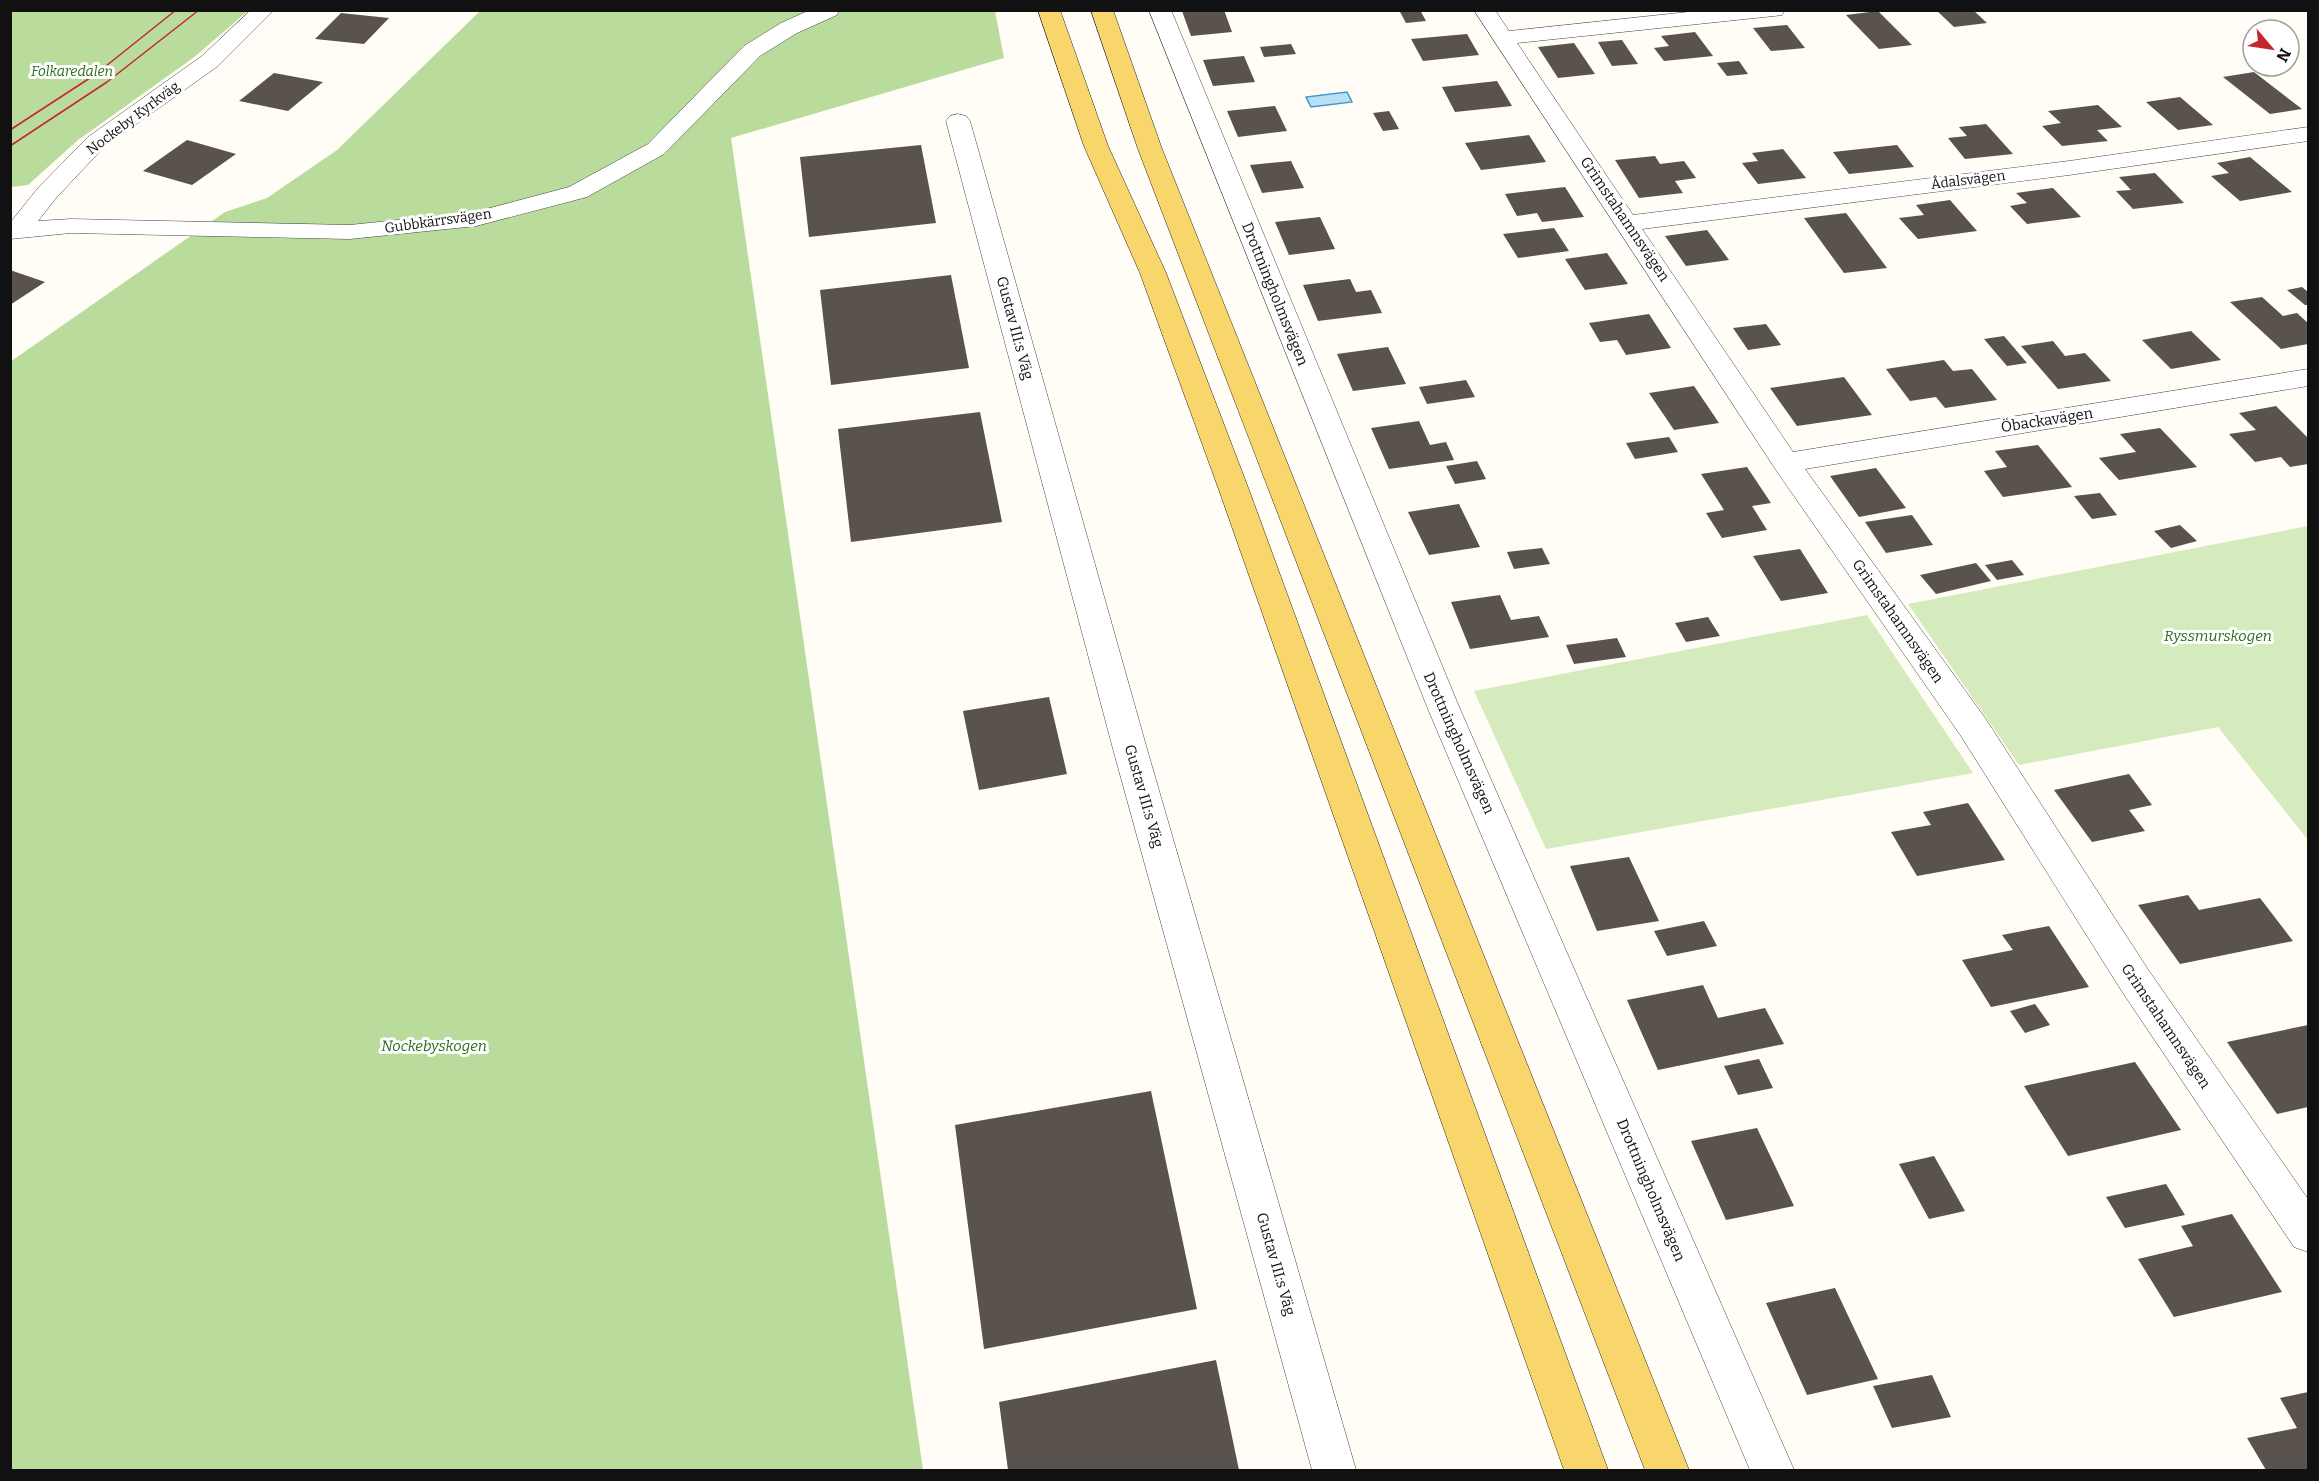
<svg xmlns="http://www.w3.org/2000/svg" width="2319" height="1481" viewBox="0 0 2319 1481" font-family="Bitter,serif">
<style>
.green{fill:#d5ebbd}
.forest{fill:#b9dc9c}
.water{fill:#b9e0f7;stroke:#3f96cf;stroke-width:1.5}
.building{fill:#5a524d}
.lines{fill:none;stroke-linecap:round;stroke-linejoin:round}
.minor-casing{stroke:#444;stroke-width:1}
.major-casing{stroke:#222;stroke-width:1}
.minor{fill:#fff;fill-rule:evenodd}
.major{fill:#f9d66b;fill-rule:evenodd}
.tram{stroke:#c4262e;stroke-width:1.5}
.labels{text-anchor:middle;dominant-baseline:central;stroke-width:6;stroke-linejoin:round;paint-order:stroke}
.far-park-label{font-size:14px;font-style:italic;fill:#2f6b1f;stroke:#fff}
.far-street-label{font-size:14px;fill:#111;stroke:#fff}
.street-label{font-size:15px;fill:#111;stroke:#fff}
.park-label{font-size:15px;font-style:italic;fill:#2f6b1f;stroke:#fff}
</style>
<rect width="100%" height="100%" fill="#fffdf5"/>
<path class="green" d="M 2308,526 L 2308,840 L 2218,727 L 2019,765 L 1908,604 Z
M 1867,615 L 1973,773 L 1546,849 L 1474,691 Z"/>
<path class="forest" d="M 10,11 L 11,10 L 248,11 L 193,58 L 78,140 L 28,185 L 11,187 Z
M 480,11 L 995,11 L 1004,58 L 731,138 L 923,1470 L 11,1470 L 10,362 L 225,212 L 267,198 L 337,150 Z"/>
<path class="water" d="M 1347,92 L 1352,102 L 1311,107 L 1306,97 Z"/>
<path class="building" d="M 1224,10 L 1232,32 L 1191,36 L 1182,11 Z
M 1399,10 L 1420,10 L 1426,21 L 1406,23 Z
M 1936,10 L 1973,10 L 1987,23 L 1954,27 Z
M 1878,11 L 1912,45 L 1879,49 L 1846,15 Z
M 341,13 L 389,18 L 364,44 L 315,39 Z
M 1787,25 L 1805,48 L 1771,51 L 1753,28 Z
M 1695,32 L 1713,56 L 1664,61 L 1654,48 L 1669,46 L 1661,36 Z
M 1467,34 L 1479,55 L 1423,61 L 1411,39 Z
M 1622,40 L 1638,64 L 1612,66 L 1598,42 Z
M 1574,43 L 1595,74 L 1558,78 L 1538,47 Z
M 1291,44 L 1296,54 L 1264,57 L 1260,47 Z
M 1244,56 L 1255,82 L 1213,86 L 1203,60 Z
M 1739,61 L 1748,74 L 1727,76 L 1717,63 Z
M 2254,72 L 2302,109 L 2270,114 L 2223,77 Z
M 274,73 L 323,82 L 288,111 L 239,101 Z
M 1497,81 L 1512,106 L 1455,112 L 1442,87 Z
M 2180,97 L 2213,125 L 2178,130 L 2146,102 Z
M 2098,105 L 2122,127 L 2097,130 L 2108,141 L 2062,146 L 2042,126 L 2061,123 L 2048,111 Z
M 1275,106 L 1287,131 L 1238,137 L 1227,111 Z
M 1389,111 L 1399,129 L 1383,131 L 1373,113 Z
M 1986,124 L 2013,154 L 1965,159 L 1948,138 L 1967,136 L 1959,127 Z
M 1529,135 L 1546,162 L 1481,170 L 1465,143 Z
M 187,140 L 236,154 L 192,185 L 143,171 Z
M 921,145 L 936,223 L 809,237 L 800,157 Z
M 1897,145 L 1914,167 L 1849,174 L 1833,152 Z
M 1783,149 L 1806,178 L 1758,184 L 1742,163 L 1758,161 L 1752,153 Z
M 1655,156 L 1660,164 L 1684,161 L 1696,178 L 1675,181 L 1683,193 L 1639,198 L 1615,160 Z
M 2250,157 L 2292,192 L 2240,201 L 2211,176 L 2229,173 L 2217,163 Z
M 1291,161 L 1304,188 L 1262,193 L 1250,165 Z
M 2155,173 L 2184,203 L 2133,209 L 2116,191 L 2131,190 L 2119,177 Z
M 1565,187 L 1584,217 L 1542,222 L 1537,213 L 1517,216 L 1505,194 Z
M 2053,188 L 2081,217 L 2027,224 L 2010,206 L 2027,203 L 2016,193 Z
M 1950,200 L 1977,231 L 1918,239 L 1899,218 L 1924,215 L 1916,205 Z
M 1846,213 L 1887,268 L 1844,273 L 1804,218 Z
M 1320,217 L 1335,249 L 1289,255 L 1275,222 Z
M 1554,228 L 1569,251 L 1518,258 L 1503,234 Z
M 1707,230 L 1729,260 L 1686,266 L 1665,236 Z
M 1607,253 L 1628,284 L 1585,290 L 1565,259 Z
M 10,270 L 45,282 L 10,305 Z
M 951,275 L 969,368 L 831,385 L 820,290 Z
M 1350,279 L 1356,292 L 1371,290 L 1382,313 L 1318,321 L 1303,285 Z
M 2302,287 L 2308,292 L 2308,305 L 2305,305 L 2287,290 Z
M 2262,297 L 2283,316 L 2297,313 L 2308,323 L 2308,344 L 2281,349 L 2230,302 Z
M 1649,314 L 1671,348 L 1626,355 L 1617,340 L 1600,342 L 1589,323 Z
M 1766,324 L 1781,345 L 1748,350 L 1733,328 Z
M 2191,331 L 2221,360 L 2171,369 L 2142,340 Z
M 2004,336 L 2027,363 L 2007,366 L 1984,339 Z
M 2053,341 L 2065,356 L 2085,353 L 2111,381 L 2058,389 L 2021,346 Z
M 1388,347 L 1406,384 L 1353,391 L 1337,354 Z
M 1944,360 L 1953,371 L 1972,369 L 1997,400 L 1945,408 L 1936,397 L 1910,401 L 1886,369 Z
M 1844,377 L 1872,415 L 1797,426 L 1770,388 Z
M 1466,380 L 1475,397 L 1427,404 L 1419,387 Z
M 1694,386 L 1719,423 L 1674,430 L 1649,393 Z
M 2276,406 L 2308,438 L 2308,464 L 2290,467 L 2281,457 L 2255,462 L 2229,434 L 2256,430 L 2239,413 Z
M 980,412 L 1002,522 L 851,542 L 838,429 Z
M 1419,421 L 1430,445 L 1446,442 L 1454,460 L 1389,469 L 1371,428 Z
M 2160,428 L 2197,467 L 2119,480 L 2099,458 L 2136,452 L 2120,434 Z
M 1669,437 L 1678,452 L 1635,459 L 1626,443 Z
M 2038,445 L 2072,487 L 2003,497 L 1984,471 L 2007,467 L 1995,451 Z
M 1477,461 L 1486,479 L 1455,484 L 1446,466 Z
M 1747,467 L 1771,503 L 1752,506 L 1767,530 L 1722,538 L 1706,513 L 1724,510 L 1701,474 Z
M 1876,468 L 1906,508 L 1859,517 L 1830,476 Z
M 2100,493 L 2117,515 L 2092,519 L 2074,496 Z
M 1459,504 L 1480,547 L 1429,555 L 1408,512 Z
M 1912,515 L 1933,545 L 1886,553 L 1865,522 Z
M 2180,525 L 2197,541 L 2171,548 L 2154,531 Z
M 1542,548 L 1550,564 L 1514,569 L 1507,552 Z
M 1800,549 L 1828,593 L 1781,601 L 1753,556 Z
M 2012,560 L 2024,575 L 1997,580 L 1985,565 Z
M 1976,563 L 1991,581 L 1936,594 L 1920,575 Z
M 1500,595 L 1511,620 L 1539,616 L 1549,637 L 1470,649 L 1451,602 Z
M 1708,617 L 1720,636 L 1686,642 L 1675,623 Z
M 1617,638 L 1626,657 L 1574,664 L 1566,645 Z
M 1049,697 L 1067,774 L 979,790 L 963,711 Z
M 2129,774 L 2152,805 L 2129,810 L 2145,831 L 2092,842 L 2054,790 Z
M 1968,803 L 2005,860 L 1917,876 L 1891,832 L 1931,825 L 1923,812 Z
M 1629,857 L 1659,921 L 1597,931 L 1570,866 Z
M 2188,895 L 2199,910 L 2260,898 L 2293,941 L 2180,964 L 2138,905 Z
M 1704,921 L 1717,946 L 1667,956 L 1654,931 Z
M 2049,926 L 2089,987 L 1991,1007 L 1962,960 L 2013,950 L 2002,935 Z
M 1703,985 L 1718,1018 L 1765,1008 L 1784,1044 L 1658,1070 L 1627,1000 Z
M 2035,1004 L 2050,1025 L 2025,1033 L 2010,1011 Z
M 2308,1025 L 2308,1107 L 2277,1114 L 2227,1042 Z
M 1759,1059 L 1773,1088 L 1738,1095 L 1724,1066 Z
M 2135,1062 L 2181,1130 L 2068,1156 L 2024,1086 Z
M 1151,1091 L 1197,1309 L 984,1349 L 955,1125 Z
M 1757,1128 L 1794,1206 L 1726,1220 L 1691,1141 Z
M 1934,1156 L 1965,1211 L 1929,1219 L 1899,1164 Z
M 2166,1184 L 2185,1215 L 2125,1228 L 2106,1197 Z
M 2232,1214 L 2282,1292 L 2174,1317 L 2138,1259 L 2193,1246 L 2181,1226 Z
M 1835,1288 L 1878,1379 L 1807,1395 L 1766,1303 Z
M 1216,1360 L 1239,1470 L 1008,1470 L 999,1402 Z
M 1932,1375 L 1951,1417 L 1892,1428 L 1873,1386 Z
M 2308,1392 L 2308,1470 L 2266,1470 L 2247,1438 L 2297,1428 L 2280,1398 Z"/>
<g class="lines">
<defs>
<path id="minor" d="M 251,10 L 274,10 L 218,66 L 104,147 L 56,198 L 38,221 L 71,219 L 350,225 L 475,212 L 569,187 L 648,144 L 744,46 L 781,23 L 810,10 L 839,10 L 837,15 L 797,33 L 760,56 L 664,154 L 587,197 L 476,226 L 350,239 L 71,233 L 10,239 L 10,223 L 38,188 L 88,137 L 202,56 Z
M 1149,10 L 1171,10 L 1460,709 L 1794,1470 L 1750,1470 L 1428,709 Z
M 1474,10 L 1495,10 L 1509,31 L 1707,10 L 1784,10 L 1782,15 L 1774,16 L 1517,43 L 1633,215 L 2069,161 L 2308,127 L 2308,141 L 2069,175 L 1642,229 L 1793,452 L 2308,369 L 2308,386 L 1805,469 L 1985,718 L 2149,971 L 2308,1199 L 2308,1252 L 2294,1247 L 2123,993 L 1961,736 L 1776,470 Z
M 958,114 L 966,116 L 970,121 L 1147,749 L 1356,1470 L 1312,1470 L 1113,749 L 946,121 L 950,116 Z"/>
<path id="major" d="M 1038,10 L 1060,10 L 1108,146 L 1166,273 L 1249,490 L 1608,1470 L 1564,1470 L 1219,490 L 1140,273 L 1084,146 Z
M 1091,10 L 1113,10 L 1162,149 L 1689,1470 L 1645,1470 L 1138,149 Z"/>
</defs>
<use href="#minor" class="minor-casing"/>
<use href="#major" class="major-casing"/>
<use href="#minor" class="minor"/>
<use href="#major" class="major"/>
<path class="tram" d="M 10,130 L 96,74 L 176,10
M 10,146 L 107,82 L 199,10"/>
</g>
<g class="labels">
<g class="far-park-label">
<text x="72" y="71">Folkaredalen</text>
</g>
<g class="far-street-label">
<text transform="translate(133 118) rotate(-37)">Nockeby Kyrkväg</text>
<text transform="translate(1968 180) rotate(-7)">Ådalsvägen</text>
<text transform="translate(438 221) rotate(-8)">Gubbkärrsvägen</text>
</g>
<g class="street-label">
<text transform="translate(1625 219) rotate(56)">Grimstahamnsvägen</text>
<text transform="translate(1275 294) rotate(68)">Drottningholmsvägen</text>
<text transform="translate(1015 328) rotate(75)">Gustav III:s Väg</text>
<text transform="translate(2047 420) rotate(-9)">Öbackavägen</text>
<text transform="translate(1898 621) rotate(55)">Grimstahamnsvägen</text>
<text transform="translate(1459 743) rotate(66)">Drottningholmsvägen</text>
<text transform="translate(1144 796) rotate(74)">Gustav III:s Väg</text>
<text transform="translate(2166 1026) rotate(56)">Grimstahamnsvägen</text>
<text transform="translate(1651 1190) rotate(67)">Drottningholmsvägen</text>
<text transform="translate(1276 1264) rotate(74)">Gustav III:s Väg</text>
</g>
<g class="park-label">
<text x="2218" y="636">Ryssmurskogen</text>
<text x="434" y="1046">Nockebyskogen</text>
</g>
</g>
<rect width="2319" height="1481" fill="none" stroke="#111111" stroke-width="24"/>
<g transform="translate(2271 48) rotate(119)"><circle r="28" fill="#ffffff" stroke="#a0a0a0" stroke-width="1.5"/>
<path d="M0-4.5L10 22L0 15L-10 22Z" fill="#c4262e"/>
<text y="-9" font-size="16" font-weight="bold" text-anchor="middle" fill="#111111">N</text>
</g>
</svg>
